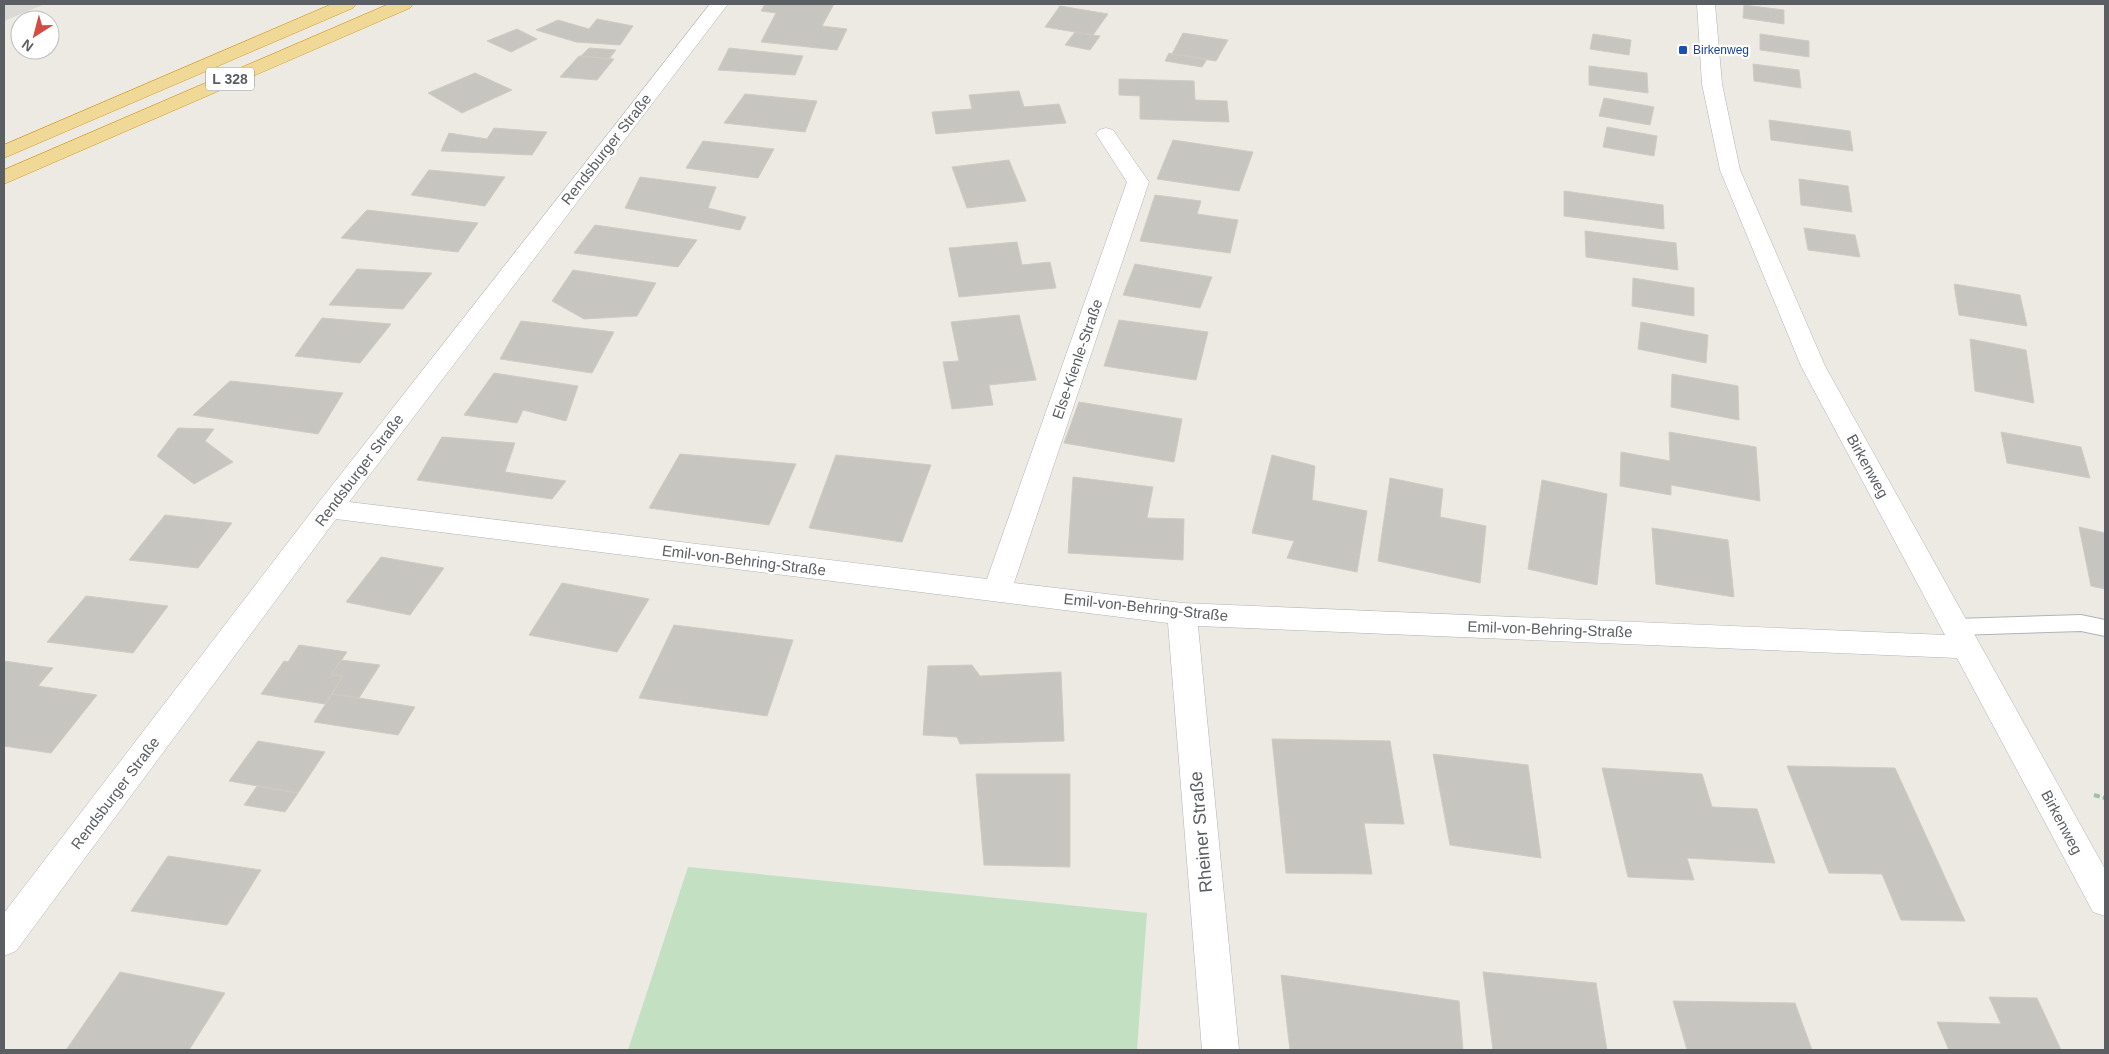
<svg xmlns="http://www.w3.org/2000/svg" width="2109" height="1054" viewBox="0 0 2109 1054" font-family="Helvetica,sans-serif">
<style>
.industrial{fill:#dbd9d5}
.green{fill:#c3e1c2}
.building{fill:#c7c5c0;stroke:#d0cbc2}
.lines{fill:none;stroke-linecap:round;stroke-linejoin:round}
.lane-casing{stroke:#b0b3b7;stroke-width:2}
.street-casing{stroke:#b0b3b7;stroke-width:1}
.highway-casing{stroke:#d4981b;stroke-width:1}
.path{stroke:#9cc1a7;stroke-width:4;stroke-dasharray:6 3;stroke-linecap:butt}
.lane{fill:#fff;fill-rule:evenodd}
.street{fill:#fff;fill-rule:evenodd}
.highway{fill:#f0d896;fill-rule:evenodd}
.transit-dot{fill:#1a4fb4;stroke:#fff;stroke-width:2}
.labels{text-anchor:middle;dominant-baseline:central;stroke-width:4.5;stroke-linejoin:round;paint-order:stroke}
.far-transit-label{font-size:12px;fill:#164399;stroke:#fff;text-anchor:start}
.shield{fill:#fff;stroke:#8c8e91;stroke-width:1}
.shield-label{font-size:14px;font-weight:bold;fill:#5b5e62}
.street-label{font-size:15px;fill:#5b5e62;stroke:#fff}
.near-street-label{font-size:18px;fill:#5b5e62;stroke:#fff}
</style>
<rect width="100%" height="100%" fill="#eceae3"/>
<path class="industrial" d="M 4,4 L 45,4 L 4,21 Z"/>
<path class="green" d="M 688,867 L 1147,913 L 1137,1050 L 628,1050 Z"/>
<path class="building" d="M 765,4 L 834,4 L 822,26 L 847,29 L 837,50 L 761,42 L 776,13 L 761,11 Z
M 1744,5 L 1784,10 L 1784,24 L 1743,18 Z
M 1060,6 L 1108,14 L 1093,35 L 1045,27 Z
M 597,19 L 633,26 L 620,45 L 576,42 L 536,30 L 558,20 L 589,29 Z
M 517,29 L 537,39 L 511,52 L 487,41 Z
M 1075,32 L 1093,35 L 1100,36 L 1090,50 L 1065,45 Z
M 1183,33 L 1228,40 L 1216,61 L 1172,54 Z
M 1593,34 L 1631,40 L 1629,55 L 1590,49 Z
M 1760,34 L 1809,41 L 1809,57 L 1760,50 Z
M 589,48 L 616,50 L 609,59 L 581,56 Z
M 729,48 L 803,56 L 795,75 L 718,70 Z
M 1169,53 L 1172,54 L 1207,59 L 1202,67 L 1165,61 Z
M 579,56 L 581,56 L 614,59 L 597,80 L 560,77 Z
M 1753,64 L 1799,70 L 1801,88 L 1754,81 Z
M 1589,66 L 1647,73 L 1648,93 L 1589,85 Z
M 475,73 L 512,90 L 462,113 L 428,93 Z
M 1119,79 L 1194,81 L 1195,100 L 1227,101 L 1229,122 L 1140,119 L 1140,96 L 1119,95 Z
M 1019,91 L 1024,107 L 1059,104 L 1066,123 L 936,134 L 932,112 L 972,109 L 969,95 Z
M 745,94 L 817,101 L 805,132 L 724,123 Z
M 1604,98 L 1654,107 L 1650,125 L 1599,116 Z
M 1769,120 L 1850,131 L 1853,151 L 1771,140 Z
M 1607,127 L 1657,136 L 1654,156 L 1603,147 Z
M 494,128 L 547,132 L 532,155 L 441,151 L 449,133 L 487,139 Z
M 1173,140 L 1253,152 L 1239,191 L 1157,179 Z
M 703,141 L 774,149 L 758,178 L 686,168 Z
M 1009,160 L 1026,201 L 967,208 L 952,167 Z
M 429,170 L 505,177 L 485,206 L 411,195 Z
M 640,177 L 716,187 L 708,208 L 746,217 L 740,230 L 625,208 Z
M 1799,179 L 1848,186 L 1852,212 L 1801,205 Z
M 1564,191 L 1663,205 L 1664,229 L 1564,216 Z
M 1155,195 L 1201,201 L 1197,214 L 1238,220 L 1230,253 L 1140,241 Z
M 367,210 L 478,223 L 458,252 L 341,238 Z
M 595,225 L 697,240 L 678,267 L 574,253 Z
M 1804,228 L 1855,235 L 1860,257 L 1808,250 Z
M 1585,231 L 1676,243 L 1678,270 L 1586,257 Z
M 1017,242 L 1022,265 L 1050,262 L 1056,288 L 959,297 L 949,248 Z
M 1135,264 L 1212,277 L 1200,308 L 1123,295 Z
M 357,269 L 432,273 L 403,309 L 329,305 Z
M 573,270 L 656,283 L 637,316 L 584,319 L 552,301 Z
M 1633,278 L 1694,288 L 1694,316 L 1632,306 Z
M 1954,284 L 2020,295 L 2027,326 L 1959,315 Z
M 1019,315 L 1036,380 L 989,385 L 993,405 L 952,409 L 943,362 L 959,361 L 951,322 Z
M 322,318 L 391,324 L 360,363 L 295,356 Z
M 1119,320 L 1208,332 L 1196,380 L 1104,366 Z
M 521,321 L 614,332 L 592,373 L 500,359 Z
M 1641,322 L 1708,335 L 1706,363 L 1638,349 Z
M 1970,339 L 2026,350 L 2034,403 L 1975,391 Z
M 494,373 L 578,386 L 566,421 L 523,410 L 517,423 L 464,415 Z
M 1672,374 L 1738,386 L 1739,420 L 1671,407 Z
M 230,381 L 343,393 L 318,434 L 193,415 Z
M 1079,402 L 1182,419 L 1174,462 L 1064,443 Z
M 178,428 L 214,429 L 205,441 L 233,462 L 194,484 L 157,456 Z
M 1669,432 L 1756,447 L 1760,501 L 1671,485 L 1671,495 L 1620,486 L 1621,452 L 1670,461 Z
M 2001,432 L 2081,447 L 2090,478 L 2007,463 Z
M 442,437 L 515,443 L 505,472 L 566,481 L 552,499 L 417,480 Z
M 680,454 L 796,464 L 769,525 L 649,508 Z
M 836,455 L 931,465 L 902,542 L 809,528 Z
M 1272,455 L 1315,466 L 1312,500 L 1367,511 L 1357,572 L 1287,558 L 1294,541 L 1252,533 Z
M 1073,477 L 1153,487 L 1147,518 L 1184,519 L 1183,560 L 1068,553 Z
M 1390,478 L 1443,489 L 1440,517 L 1486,526 L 1480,583 L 1378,561 Z
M 1542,480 L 1607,494 L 1597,585 L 1528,569 Z
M 165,515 L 232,523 L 198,568 L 129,560 Z
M 2079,527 L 2105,533 L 2105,589 L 2091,586 Z
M 1652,528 L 1728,540 L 1734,597 L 1656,584 Z
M 381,557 L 444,568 L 410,615 L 346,602 Z
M 562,583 L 649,599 L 617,652 L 529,635 Z
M 86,596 L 168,606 L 133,653 L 47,642 Z
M 674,625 L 793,640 L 767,716 L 639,698 Z
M 299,645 L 347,652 L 331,675 L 343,676 L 325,704 L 261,694 L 284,661 L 288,662 Z
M 341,660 L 380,665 L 359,698 L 332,694 L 343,676 L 331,675 Z
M 4,661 L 53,668 L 38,686 L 97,695 L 51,753 L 4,746 Z
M 972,665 L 980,676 L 1061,672 L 1064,741 L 960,744 L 957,737 L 923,735 L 928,666 Z
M 332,694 L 359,698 L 415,707 L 398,735 L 314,722 Z
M 1272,739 L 1390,741 L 1404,824 L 1364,823 L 1372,874 L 1286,873 Z
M 258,741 L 325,752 L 298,793 L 229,781 Z
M 1433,754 L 1528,765 L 1541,858 L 1450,845 Z
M 1787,766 L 1895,768 L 1965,921 L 1901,920 L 1882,874 L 1829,873 Z
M 1602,768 L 1702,774 L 1712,807 L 1757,809 L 1775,863 L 1687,858 L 1694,880 L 1628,877 Z
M 976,774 L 1070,774 L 1070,867 L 984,865 Z
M 257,786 L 298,793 L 285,812 L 244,805 Z
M 168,856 L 261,870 L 227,925 L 131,911 Z
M 120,972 L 225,993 L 189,1050 L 66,1050 Z
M 1483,972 L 1596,983 L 1607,1050 L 1493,1050 Z
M 1281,975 L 1459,1001 L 1463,1050 L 1290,1050 Z
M 1989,997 L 2037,998 L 2061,1050 L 1949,1050 L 1937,1022 L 2001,1024 Z
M 1673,1001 L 1795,1003 L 1812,1050 L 1687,1050 Z"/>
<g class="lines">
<defs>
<path id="lane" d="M 2081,615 L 2105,620 L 2105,636 L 2081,631 L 1956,635 L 1948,633 L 1945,627 L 1948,621 L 1956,619 Z"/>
<path id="street" d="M 710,4 L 728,4 L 349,502 L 987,579 L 1127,182 L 1096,134 L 1099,130 L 1106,128 L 1113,130 L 1149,182 L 1014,583 L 1182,603 L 1945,635 L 1801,366 L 1720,170 L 1702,84 L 1697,4 L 1715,4 L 1722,84 L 1740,170 L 1825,366 L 2105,869 L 2105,916 L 2093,912 L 1957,658 L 1198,626 L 1239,1050 L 1202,1050 L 1168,623 L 336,519 L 16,951 L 4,956 L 4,913 L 319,502 Z"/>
<path id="highway" d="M 332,4 L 356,4 L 353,8 L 4,158 L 4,145 Z
M 389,4 L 413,4 L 410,8 L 4,184 L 4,170 Z"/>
</defs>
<use href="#lane" class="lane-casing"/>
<use href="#street" class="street-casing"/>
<use href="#highway" class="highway-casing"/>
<path class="path" d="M 2094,795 L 2105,798"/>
<use href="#lane" class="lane"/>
<use href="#street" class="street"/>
<use href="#highway" class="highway"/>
</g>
<rect class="transit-dot" x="1678" y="45" width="10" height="10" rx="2.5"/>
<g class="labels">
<g class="far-transit-label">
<text x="1693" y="50">Birkenweg</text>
</g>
<rect class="shield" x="206" y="67.5" width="48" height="23" rx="4"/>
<g class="shield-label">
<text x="230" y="79">L 328</text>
</g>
<g class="street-label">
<text transform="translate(606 149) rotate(-52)">Rendsburger Straße</text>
<text transform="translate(1077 359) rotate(-71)">Else-Kienle-Straße</text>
<text transform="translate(1868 466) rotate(61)">Birkenweg</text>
<text transform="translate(359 470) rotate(-53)">Rendsburger Straße</text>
<text transform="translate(744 560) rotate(7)">Emil-von-Behring-Straße</text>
<text transform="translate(1146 607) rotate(6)">Emil-von-Behring-Straße</text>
<text transform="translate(1550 629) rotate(2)">Emil-von-Behring-Straße</text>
<text transform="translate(115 793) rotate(-53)">Rendsburger Straße</text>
<text transform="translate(2062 822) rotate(62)">Birkenweg</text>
</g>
<g class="near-street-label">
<text transform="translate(1201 832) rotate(-95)">Rheiner Straße</text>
</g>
</g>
<rect width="2109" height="1054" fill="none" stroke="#5b5e62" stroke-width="10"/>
<g transform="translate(35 35) rotate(216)"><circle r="24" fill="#ffffff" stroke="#bdbfc0"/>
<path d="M0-4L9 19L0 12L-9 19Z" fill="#d44b42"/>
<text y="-8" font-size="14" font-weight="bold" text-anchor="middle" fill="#5b5e62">N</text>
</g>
</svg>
